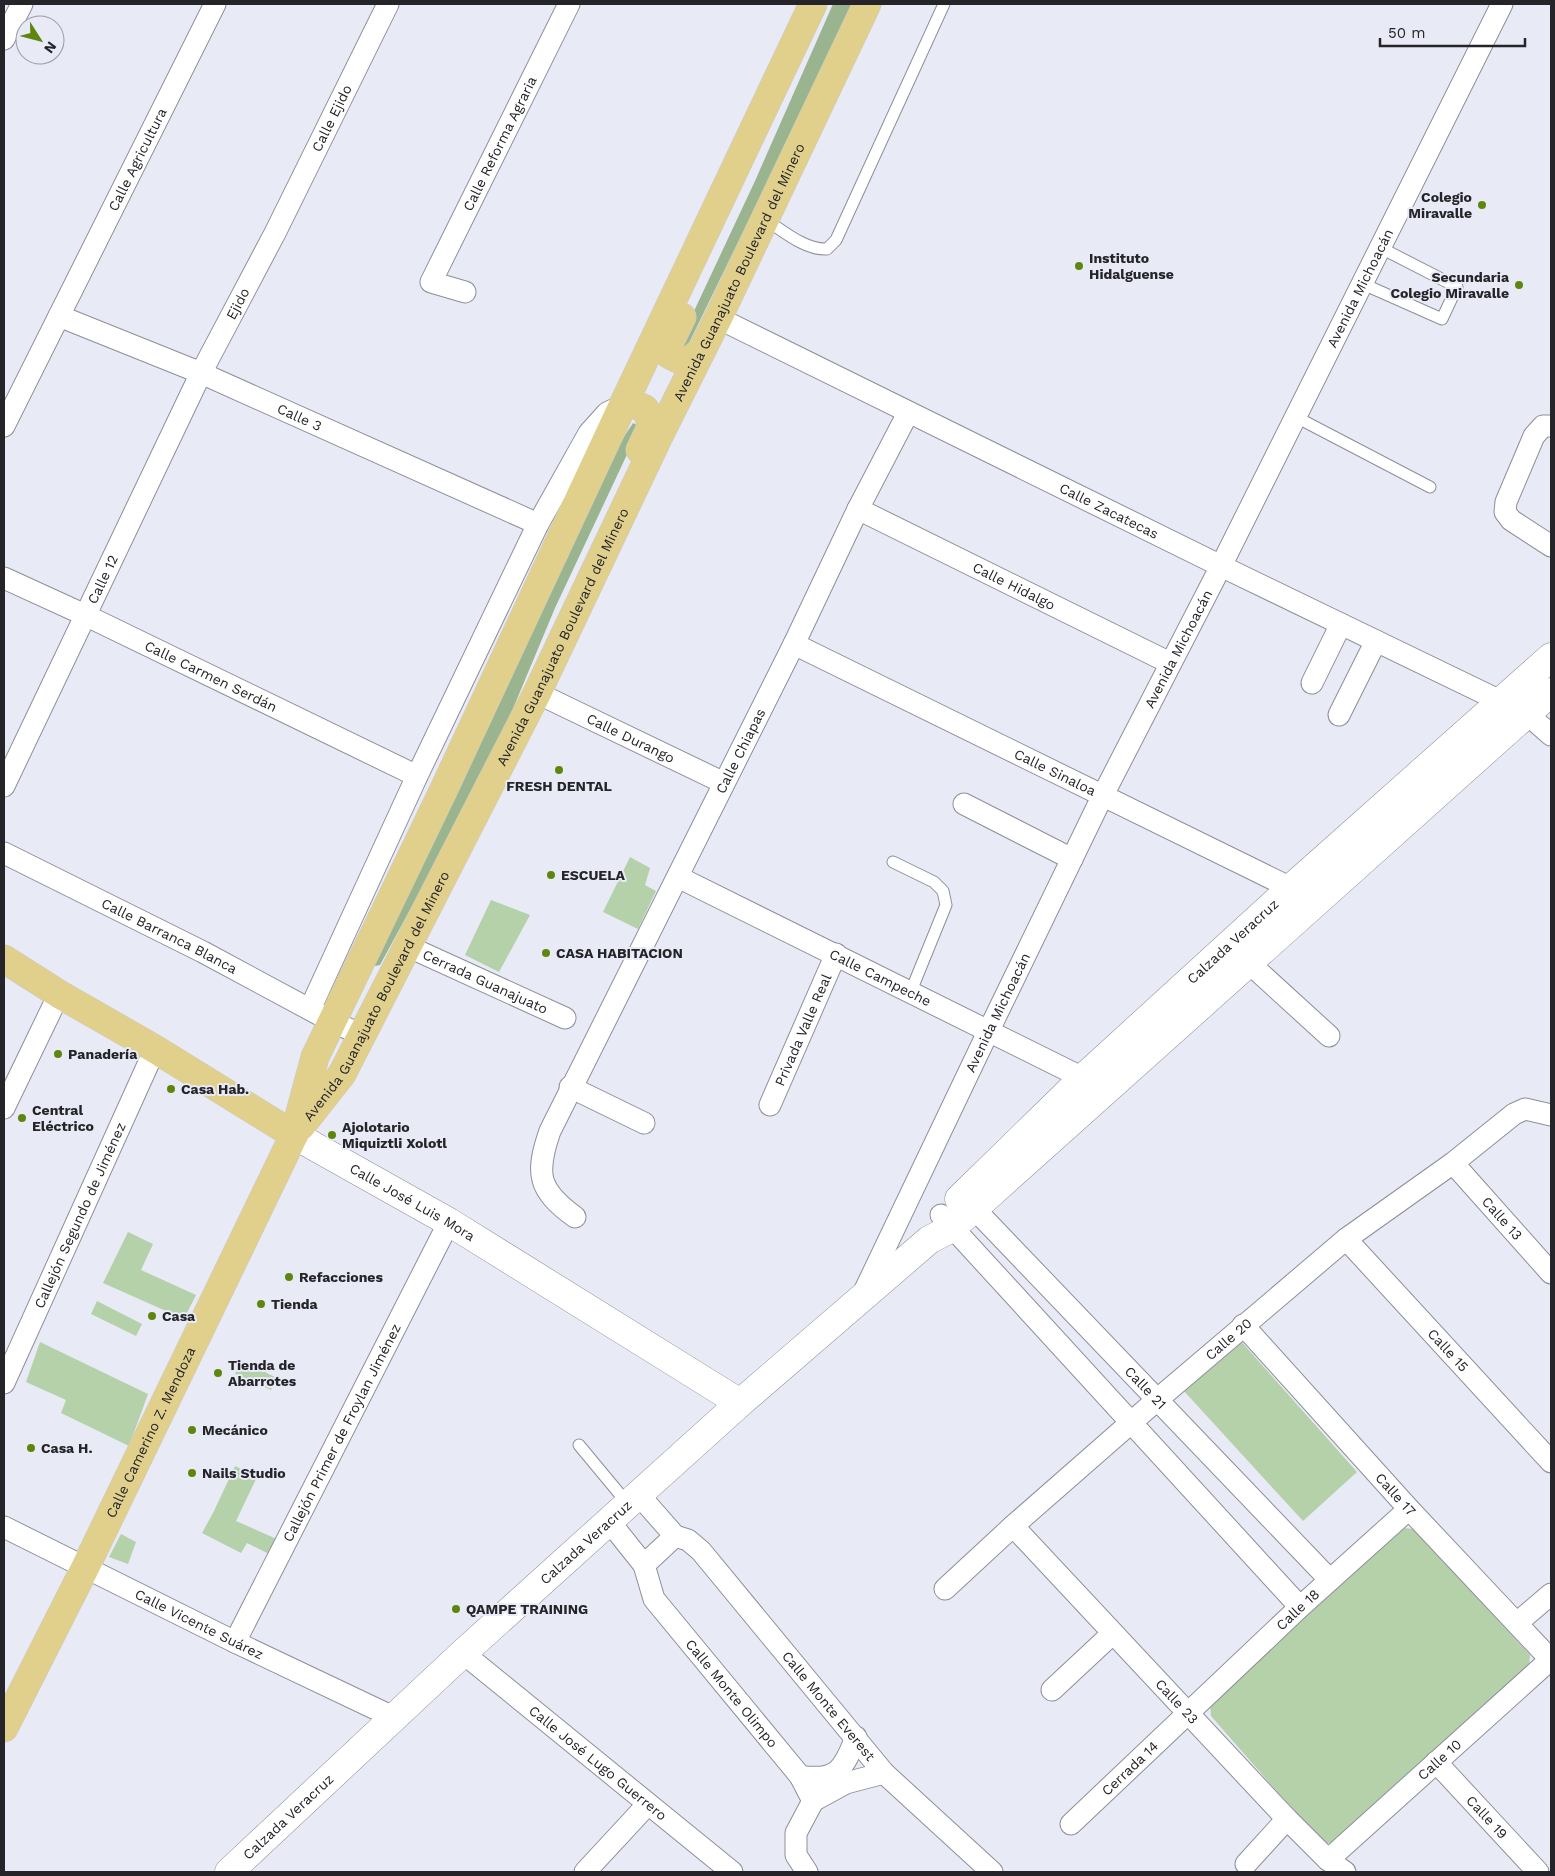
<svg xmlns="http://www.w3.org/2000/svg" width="1555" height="1876" viewBox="0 0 1555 1876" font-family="'Work Sans',sans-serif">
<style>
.green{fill:#b5d1aa}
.forest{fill:#99b48e}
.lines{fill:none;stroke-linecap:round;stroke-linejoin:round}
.lane-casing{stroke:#8d8f9a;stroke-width:13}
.street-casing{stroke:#8d8f9a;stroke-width:23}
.secondary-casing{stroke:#8d8f9a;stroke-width:29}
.primary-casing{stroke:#cacacc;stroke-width:29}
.lane{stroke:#fff;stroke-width:11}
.street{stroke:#fff;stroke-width:21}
.secondary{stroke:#fff;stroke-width:28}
.primary{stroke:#e1d08b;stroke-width:28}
.poi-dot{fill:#5e860d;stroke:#e8eaf6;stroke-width:2}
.labels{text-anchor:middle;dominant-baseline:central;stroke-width:4;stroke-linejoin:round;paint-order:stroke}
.street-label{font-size:14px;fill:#242429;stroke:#e8eaf6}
.poi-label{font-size:14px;font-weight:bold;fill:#242429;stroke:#e8eaf6;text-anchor:start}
</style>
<rect width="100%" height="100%" fill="#e8eaf6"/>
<path class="green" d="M 630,857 L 650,868 L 645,885 L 656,891 L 638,929 L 603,912 Z
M 491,900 L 530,915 L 499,972 L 465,955 Z
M 128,1232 L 153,1244 L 141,1270 L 196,1295 L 184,1319 L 103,1283 Z
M 97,1301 L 142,1324 L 136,1336 L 91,1314 Z
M 1239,1339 L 1357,1472 L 1303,1521 L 1183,1390 Z
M 40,1342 L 148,1394 L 129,1446 L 61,1413 L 66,1400 L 26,1382 Z
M 242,1361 L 277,1378 L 271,1390 L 235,1374 Z
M 235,1466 L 257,1477 L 236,1521 L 279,1540 L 271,1555 L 247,1543 L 241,1553 L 202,1533 L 214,1511 Z
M 1404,1528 L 1414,1529 L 1530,1655 L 1529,1667 L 1336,1843 L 1322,1843 L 1211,1716 L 1210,1703 Z
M 121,1534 L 136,1542 L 128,1564 L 109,1557 Z"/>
<path class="forest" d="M 833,4 L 854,4 L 689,343 L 685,347 L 681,345 L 680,341 L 755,181 Z
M 633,423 L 639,426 L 631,446 L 555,608 L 502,735 L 462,814 L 380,965 L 375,966 L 373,962 L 621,441 Z"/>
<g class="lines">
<defs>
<path id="lane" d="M 765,219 C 783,231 805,250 827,249 L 836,240 L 944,4
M 1363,284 L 1442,319 L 1457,287 L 1381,248
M 1296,417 L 1430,487
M 893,862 L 934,882 L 943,891 L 946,905 L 911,991
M 579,1445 L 628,1504"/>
<g id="street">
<path d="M 4,39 L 22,4"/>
<path id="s1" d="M 465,292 L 431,282 L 569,4"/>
<path id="s2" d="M 59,316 L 201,373 L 538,524"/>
<path id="s3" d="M 718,318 L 1221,566 L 1527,714 L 1551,735"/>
<path id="s4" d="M 4,426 L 215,4"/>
<path d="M 1551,426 L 1543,426 L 1534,436 L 1506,502 L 1505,512 L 1511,520 L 1551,546"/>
<path id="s5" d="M 858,509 L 1170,663"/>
<path id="s6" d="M 4,578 L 85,615 L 417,776"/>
<path id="s7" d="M 794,644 L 1291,888 L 1301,898"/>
<path d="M 1312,683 L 1341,624"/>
<path id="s8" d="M 537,693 L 724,783"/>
<path d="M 1339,715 L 1376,641"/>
<path id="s9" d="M 4,786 L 201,373 L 275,233 L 388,4"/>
<path d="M 964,804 L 1072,859"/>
<path id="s10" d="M 4,853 L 203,952 L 333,1022 L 362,1035"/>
<path id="s11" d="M 678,877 L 1083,1078"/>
<path id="s12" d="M 407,946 L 565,1018"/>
<path d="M 1249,963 L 1329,1036"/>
<path d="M 310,1009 L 417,776 L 538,524 L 589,433 L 607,413 L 623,405"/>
<path d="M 570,1087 L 644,1123"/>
<path id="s13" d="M 770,1105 L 836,954"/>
<path d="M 4,1108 L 59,994"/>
<path id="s14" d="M 1453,1163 L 1551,1273"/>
<path id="s15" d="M 963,1197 L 1330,1580"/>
<path d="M 941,1215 L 1300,1607"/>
<path id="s16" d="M 575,1217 C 538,1190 535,1174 550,1131 L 794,644 L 858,509 L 908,413"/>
<path id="s17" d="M 1346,1239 L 1551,1462"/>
<path id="s18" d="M 863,1294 L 989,1030 L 1102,797 L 1221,566 L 1502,4"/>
<path id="s19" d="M 1243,1325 L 1409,1509 L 1551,1660"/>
<path id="s20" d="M 4,1383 L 155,1049"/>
<path id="s21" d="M 639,1495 L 675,1536 L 688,1540 L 701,1551 L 884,1773 L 992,1872"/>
<path id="s22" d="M 609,1521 L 644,1565 L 654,1599 L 800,1776 L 813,1801"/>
<path id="s23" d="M 1013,1526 L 1287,1819 L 1328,1860 L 1345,1872"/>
<path id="s24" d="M 4,1527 L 235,1642 L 395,1718"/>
<path d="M 644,1565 L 675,1536"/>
<path id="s25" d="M 945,1589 L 1013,1526 L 1158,1399 L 1346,1239 L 1453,1163 L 1514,1114 L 1525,1109 L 1551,1115"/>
<path d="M 1517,1623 L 1551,1594"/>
<path id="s26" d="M 235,1642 L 449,1222"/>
<path id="s27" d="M 463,1653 L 732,1872"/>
<path d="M 1052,1690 L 1112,1634"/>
<path id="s28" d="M 1436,1762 L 1538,1872"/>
<path d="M 800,1776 C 837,1782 844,1769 856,1737"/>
<path d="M 813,1801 L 846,1783 L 884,1773"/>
<path id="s29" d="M 1071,1824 L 1300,1607 L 1409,1509"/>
<path id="s30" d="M 1328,1860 L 1551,1659"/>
<path d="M 1246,1864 L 1287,1819"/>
<path d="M 585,1872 L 648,1804"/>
<path d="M 807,1872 L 796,1855 L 796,1833 L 813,1801"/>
</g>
<g id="secondary">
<path id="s31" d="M 294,1135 L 449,1222 L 740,1403"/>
<path id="s32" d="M 959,1199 L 1083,1078 L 1291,888 L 1551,657"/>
<path id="s33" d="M 229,1872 L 463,1653 L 740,1403 L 929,1240 L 952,1228 L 987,1197 L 1551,692"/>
</g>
<g id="primary">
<path d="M 682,317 L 668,346 L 670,355 L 684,362 L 692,359 L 702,350"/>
<path d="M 623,405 L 634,404 L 645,409 L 650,419 L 650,429 L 640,450"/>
<path d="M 4,959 L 59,994 L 155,1049 L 294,1135"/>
<path id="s34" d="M 301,1126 L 342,1074 L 537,693 L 659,436 L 718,318 L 867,4"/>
<path id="s35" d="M 4,1728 L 85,1568 L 294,1135 L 315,1057 L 444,789 L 623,405 L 813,4"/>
</g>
</defs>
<use href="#lane" class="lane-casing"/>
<use href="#street" class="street-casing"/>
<use href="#secondary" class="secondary-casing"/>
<use href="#primary" class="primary-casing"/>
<use href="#lane" class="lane"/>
<use href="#street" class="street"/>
<use href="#secondary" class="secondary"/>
<use href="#primary" class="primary"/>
</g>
<g class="poi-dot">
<circle cx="1482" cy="205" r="5"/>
<circle cx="1079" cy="266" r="5"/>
<circle cx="1519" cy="285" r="5"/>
<circle cx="559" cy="770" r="5"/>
<circle cx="551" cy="875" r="5"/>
<circle cx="546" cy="953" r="5"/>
<circle cx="58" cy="1054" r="5"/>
<circle cx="171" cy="1089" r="5"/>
<circle cx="22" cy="1118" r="5"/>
<circle cx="332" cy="1135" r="5"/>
<circle cx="289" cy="1277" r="5"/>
<circle cx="261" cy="1304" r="5"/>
<circle cx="152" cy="1316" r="5"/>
<circle cx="218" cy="1373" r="5"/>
<circle cx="192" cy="1430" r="5"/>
<circle cx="31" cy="1448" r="5"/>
<circle cx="192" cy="1473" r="5"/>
<circle cx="456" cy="1609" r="5"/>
</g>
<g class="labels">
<g class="street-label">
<text stroke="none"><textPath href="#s9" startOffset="744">Calle Ejido</textPath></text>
<text stroke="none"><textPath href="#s1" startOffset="190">Calle Reforma Agraria</textPath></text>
<text stroke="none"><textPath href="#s4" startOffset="298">Calle Agricultura</textPath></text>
<text stroke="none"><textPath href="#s34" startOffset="961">Avenida Guanajuato Boulevard del Minero</textPath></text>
<text stroke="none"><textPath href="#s18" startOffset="1122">Avenida Michoacán</textPath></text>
<text stroke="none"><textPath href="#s9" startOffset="536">Ejido</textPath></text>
<text stroke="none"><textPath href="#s2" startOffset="261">Calle 3</textPath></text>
<text stroke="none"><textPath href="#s3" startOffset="436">Calle Zacatecas</textPath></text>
<text stroke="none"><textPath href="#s9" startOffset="229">Calle 12</textPath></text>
<text stroke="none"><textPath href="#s5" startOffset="174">Calle Hidalgo</textPath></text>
<text stroke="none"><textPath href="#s34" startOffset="556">Avenida Guanajuato Boulevard del Minero</textPath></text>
<text stroke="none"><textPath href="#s18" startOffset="718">Avenida Michoacán</textPath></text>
<text stroke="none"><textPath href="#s6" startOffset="229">Calle Carmen Serdán</textPath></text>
<text stroke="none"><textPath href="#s8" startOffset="104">Calle Durango</textPath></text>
<text stroke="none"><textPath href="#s16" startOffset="525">Calle Chiapas</textPath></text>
<text stroke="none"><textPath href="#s7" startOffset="291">Calle Sinaloa</textPath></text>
<text stroke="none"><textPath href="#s10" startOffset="185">Calle Barranca Blanca</textPath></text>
<text stroke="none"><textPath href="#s32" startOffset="376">Calzada Veracruz</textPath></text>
<text stroke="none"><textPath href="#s11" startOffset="226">Calle Campeche</textPath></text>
<text stroke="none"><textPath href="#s12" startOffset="86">Cerrada Guanajuato</textPath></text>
<text stroke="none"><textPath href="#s34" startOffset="151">Avenida Guanajuato Boulevard del Minero</textPath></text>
<text stroke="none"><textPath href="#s18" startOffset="312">Avenida Michoacán</textPath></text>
<text stroke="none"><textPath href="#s13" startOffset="82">Privada Valle Real</textPath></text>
<text stroke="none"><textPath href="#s31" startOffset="136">Calle José Luis Mora</textPath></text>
<text stroke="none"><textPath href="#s20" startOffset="184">Callejón Segundo de Jiménez</textPath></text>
<text stroke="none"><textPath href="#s14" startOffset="74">Calle 13</textPath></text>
<text stroke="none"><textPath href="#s25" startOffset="378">Calle 20</textPath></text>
<text stroke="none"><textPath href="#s17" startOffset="151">Calle 15</textPath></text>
<text stroke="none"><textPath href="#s15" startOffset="264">Calle 21</textPath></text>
<text stroke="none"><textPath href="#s35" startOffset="330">Calle Camerino Z. Mendoza</textPath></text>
<text stroke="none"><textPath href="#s26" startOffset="235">Callejón Primer de Froylan Jiménez</textPath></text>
<text stroke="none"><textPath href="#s19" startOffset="228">Calle 17</textPath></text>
<text stroke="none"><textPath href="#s33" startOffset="486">Calzada Veracruz</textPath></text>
<text stroke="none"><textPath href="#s29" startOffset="312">Calle 18</textPath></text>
<text stroke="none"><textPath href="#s24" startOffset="218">Calle Vicente Suárez</textPath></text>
<text stroke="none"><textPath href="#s22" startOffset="214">Calle Monte Olimpo</textPath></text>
<text stroke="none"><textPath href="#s23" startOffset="240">Calle 23</textPath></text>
<text stroke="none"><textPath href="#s21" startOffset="286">Calle Monte Everest</textPath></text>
<text stroke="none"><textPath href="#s30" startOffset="150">Calle 10</textPath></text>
<text stroke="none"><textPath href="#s27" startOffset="174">Calle José Lugo Guerrero</textPath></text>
<text stroke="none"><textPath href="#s29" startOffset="81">Cerrada 14</textPath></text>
<text stroke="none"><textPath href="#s33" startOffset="81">Calzada Veracruz</textPath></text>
<text stroke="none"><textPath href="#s28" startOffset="75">Calle 19</textPath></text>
</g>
<g class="poi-label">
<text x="1472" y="197" text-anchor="end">Colegio<tspan x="1472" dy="16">Miravalle</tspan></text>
<text x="1089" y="258">Instituto<tspan x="1089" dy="16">Hidalguense</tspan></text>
<text x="1509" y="277" text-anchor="end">Secundaria<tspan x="1509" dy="16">Colegio Miravalle</tspan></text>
<text x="559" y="786" text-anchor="middle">FRESH DENTAL</text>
<text x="561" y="875">ESCUELA</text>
<text x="556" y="953">CASA HABITACION</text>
<text x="68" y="1054">Panadería</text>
<text x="181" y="1089">Casa Hab.</text>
<text x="32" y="1110">Central<tspan x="32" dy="16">Eléctrico</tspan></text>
<text x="342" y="1127">Ajolotario<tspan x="342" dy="16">Miquiztli Xolotl</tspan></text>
<text x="299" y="1277">Refacciones</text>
<text x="271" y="1304">Tienda</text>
<text x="162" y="1316">Casa</text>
<text x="228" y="1365">Tienda de<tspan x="228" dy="16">Abarrotes</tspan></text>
<text x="202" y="1430">Mecánico</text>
<text x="41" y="1448">Casa H.</text>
<text x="202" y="1473">Nails Studio</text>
<text x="466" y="1609">QAMPE TRAINING</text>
</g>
</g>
<rect width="1555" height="1876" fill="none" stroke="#242429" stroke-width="10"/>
<g transform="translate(40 40) rotate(126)"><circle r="24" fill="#e8eaf6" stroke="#9a9ba4"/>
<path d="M0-4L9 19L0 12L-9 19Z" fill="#5e860d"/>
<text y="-8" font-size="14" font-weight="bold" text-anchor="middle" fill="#242429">N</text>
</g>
<path d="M1380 38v8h145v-8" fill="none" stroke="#242429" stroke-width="2.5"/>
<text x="1388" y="38" font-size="15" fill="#242429" stroke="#e8eaf6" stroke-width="4" paint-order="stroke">50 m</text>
</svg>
